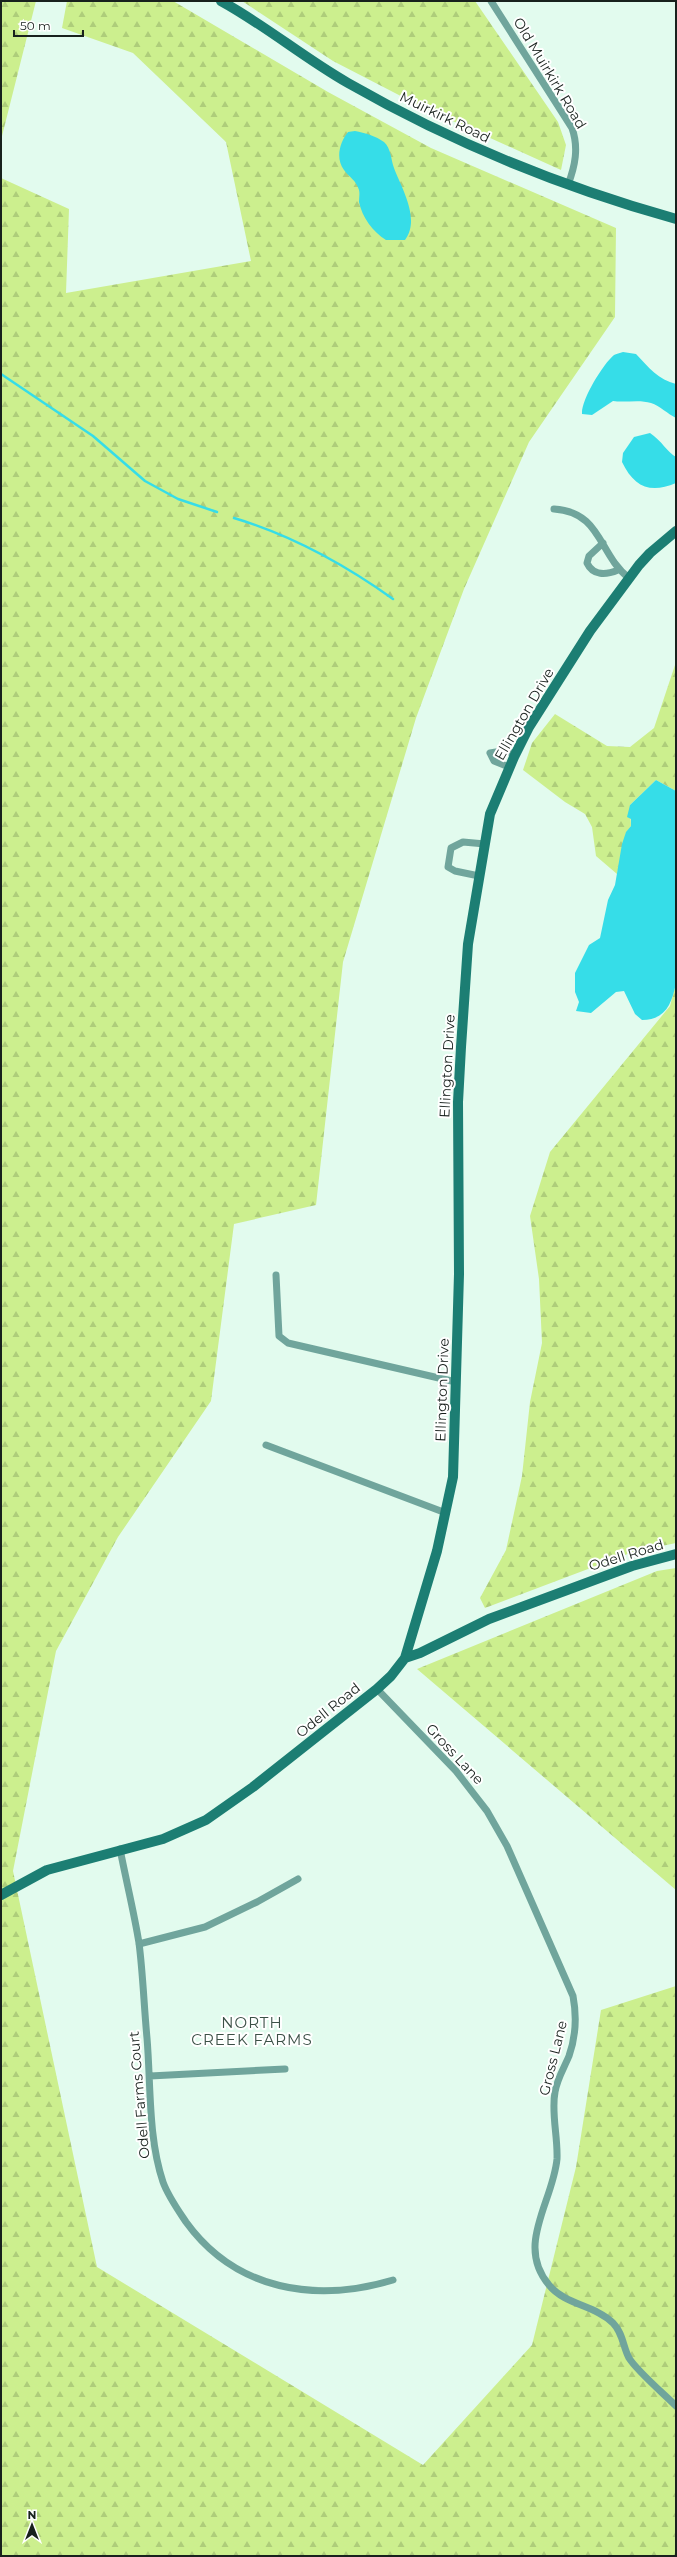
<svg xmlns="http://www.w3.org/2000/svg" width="677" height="2557" viewBox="0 0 677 2557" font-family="Montserrat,sans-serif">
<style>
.forest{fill:url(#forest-firs)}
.water{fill:#36dde8}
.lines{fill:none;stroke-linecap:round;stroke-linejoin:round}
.stream{stroke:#36dde8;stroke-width:2.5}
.street{stroke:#70a59c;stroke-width:7}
.secondary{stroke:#1c7e73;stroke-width:10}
.labels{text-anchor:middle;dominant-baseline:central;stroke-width:4;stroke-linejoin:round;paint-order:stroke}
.street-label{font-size:14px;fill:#18211d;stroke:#fff}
.neighbourhood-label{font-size:15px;letter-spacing:1px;fill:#3c5147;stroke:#fff}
</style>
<defs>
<pattern id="forest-firs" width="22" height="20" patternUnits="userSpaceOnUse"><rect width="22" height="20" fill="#ccef8e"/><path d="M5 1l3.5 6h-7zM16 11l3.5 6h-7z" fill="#aecd7a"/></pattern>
</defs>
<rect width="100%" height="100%" fill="#e2fbee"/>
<path class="forest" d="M 1,1 L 36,1 L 1,140 Z
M 67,1 L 173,1 L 328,92 L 431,148 L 616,228 L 615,317 L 529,442 L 464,589 L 416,718 L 343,962 L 316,1205 L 234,1224 L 211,1401 L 118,1537 L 56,1651 L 13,1871 L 97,2267 L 423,2465 L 532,2345 L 576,2167 L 601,2010 L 676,1986 L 676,2556 L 1,2556 L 1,178 L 69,209 L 66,293 L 251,261 L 226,142 L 133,53 L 62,28 Z
M 242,1 L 475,1 L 558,122 L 566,145 L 561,170 L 424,108 L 333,61 Z
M 676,662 L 676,791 L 656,780 L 630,805 L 631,826 L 626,833 L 617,874 L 596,856 L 592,827 L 585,814 L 565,802 L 523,770 L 532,743 L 555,714 L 607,746 L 630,747 L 654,728 Z
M 676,983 L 676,1543 L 633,1552 L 485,1608 L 480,1598 L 506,1550 L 522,1476 L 530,1402 L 542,1343 L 539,1279 L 530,1216 L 550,1152 L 670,1006 Z
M 676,1568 L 676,1890 L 417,1669 L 657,1571 Z"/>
<path class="water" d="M 355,131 C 365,133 376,136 384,142 C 391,148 391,160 394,168 C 401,187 421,219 405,240 L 386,240 C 373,232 362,217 359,202 C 359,198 360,194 359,190 C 356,180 349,177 344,170 C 335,158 340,142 348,132 Z
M 623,352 L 636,354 C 648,367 659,380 676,384 L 676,418 C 668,414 660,406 651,403 C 639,399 625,403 613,401 L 592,415 L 582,414 C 581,400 603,364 614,355 C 616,354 620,353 623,352 Z
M 650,433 C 661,440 668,453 676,457 L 676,483 C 650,494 634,487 622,462 L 623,453 L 634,437 Z
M 656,780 L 676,791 L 676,983 C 672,1004 665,1020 642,1020 L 635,1014 L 624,991 L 616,992 L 591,1013 L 576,1011 L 579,1002 L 575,992 L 575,973 L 589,945 L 600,938 L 608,900 L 615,885 L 622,844 L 626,832 L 631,826 L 631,819 L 627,817 L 630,805 Z"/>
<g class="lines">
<path class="stream" d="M 1,374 L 93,436 L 145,481 L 178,499 L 217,512
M 234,518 C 291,535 344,564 393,599"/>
<path class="street" d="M 491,1 L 572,128 C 579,148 575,166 568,185
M 554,509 C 602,512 598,554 629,578
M 603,543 L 589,556 L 587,563 C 593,576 606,575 618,570
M 509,767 L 494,761 L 490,753 L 502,751 L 515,753
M 479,876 L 455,871 L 448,867 L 451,848 L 463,842 L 485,844
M 276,1275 L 279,1336 L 288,1343 L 456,1382
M 266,1445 L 446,1513
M 377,1689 L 456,1771 L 487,1811 L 507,1846 L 573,1996 C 577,2017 576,2036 569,2056 C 564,2068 557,2079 555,2092 C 551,2113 558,2137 557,2159 C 553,2202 515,2245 549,2285 C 565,2305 595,2305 613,2323 C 623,2333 623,2347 629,2358 C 637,2371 664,2394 676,2406
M 120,1849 C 126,1880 134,1912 139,1943 C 143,1974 144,2007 147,2038 C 151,2086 148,2137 163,2182 C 168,2196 178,2210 186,2222 C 236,2291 316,2303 393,2280
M 139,1944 L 205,1927 L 257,1902 L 298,1879
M 150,2076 L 285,2069"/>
<path class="secondary" d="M 221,1 C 265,25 304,58 348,83 C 451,142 562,187 676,219
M 405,1658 L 437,1551 L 453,1477 L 459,1274 L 458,1102 L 461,1047 L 468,944 L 490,814 L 514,757 L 529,727 L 590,631 L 639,565 L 650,553 L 676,531
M 1,1895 L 47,1870 L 163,1839 L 206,1820 L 253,1787 L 377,1689 L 391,1676 L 405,1658 L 420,1653 L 489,1619 L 632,1566 L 676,1554"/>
</g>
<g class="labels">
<g class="street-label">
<text transform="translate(550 73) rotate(59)">Old Muirkirk Road</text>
<text transform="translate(445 117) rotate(26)">Muirkirk Road</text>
<text transform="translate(524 714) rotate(-60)">Ellington Drive</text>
<text transform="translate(447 1066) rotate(-87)">Ellington Drive</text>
<text transform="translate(442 1390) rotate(-88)">Ellington Drive</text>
<text transform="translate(626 1555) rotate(-17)">Odell Road</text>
<text transform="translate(328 1710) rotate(-39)">Odell Road</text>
<text transform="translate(455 1754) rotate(47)">Gross Lane</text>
<text transform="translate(553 2058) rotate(-76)">Gross Lane</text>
<text transform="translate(139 2095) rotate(-95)">Odell Farms Court</text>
</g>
<g class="neighbourhood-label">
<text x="252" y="2022">NORTH<tspan x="252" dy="17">CREEK FARMS</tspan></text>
</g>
</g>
<rect width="677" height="2557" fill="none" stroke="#18211d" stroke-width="4"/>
<g transform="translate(32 2525)" stroke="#ffffff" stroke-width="3" paint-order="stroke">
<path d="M0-3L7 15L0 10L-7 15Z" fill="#18211d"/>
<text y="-6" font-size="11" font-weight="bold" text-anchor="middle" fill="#18211d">N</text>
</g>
<path d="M14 30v6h69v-6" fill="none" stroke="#18211d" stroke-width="2"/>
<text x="20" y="30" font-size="12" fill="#18211d" stroke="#ffffff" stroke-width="3" paint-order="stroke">50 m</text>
</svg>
